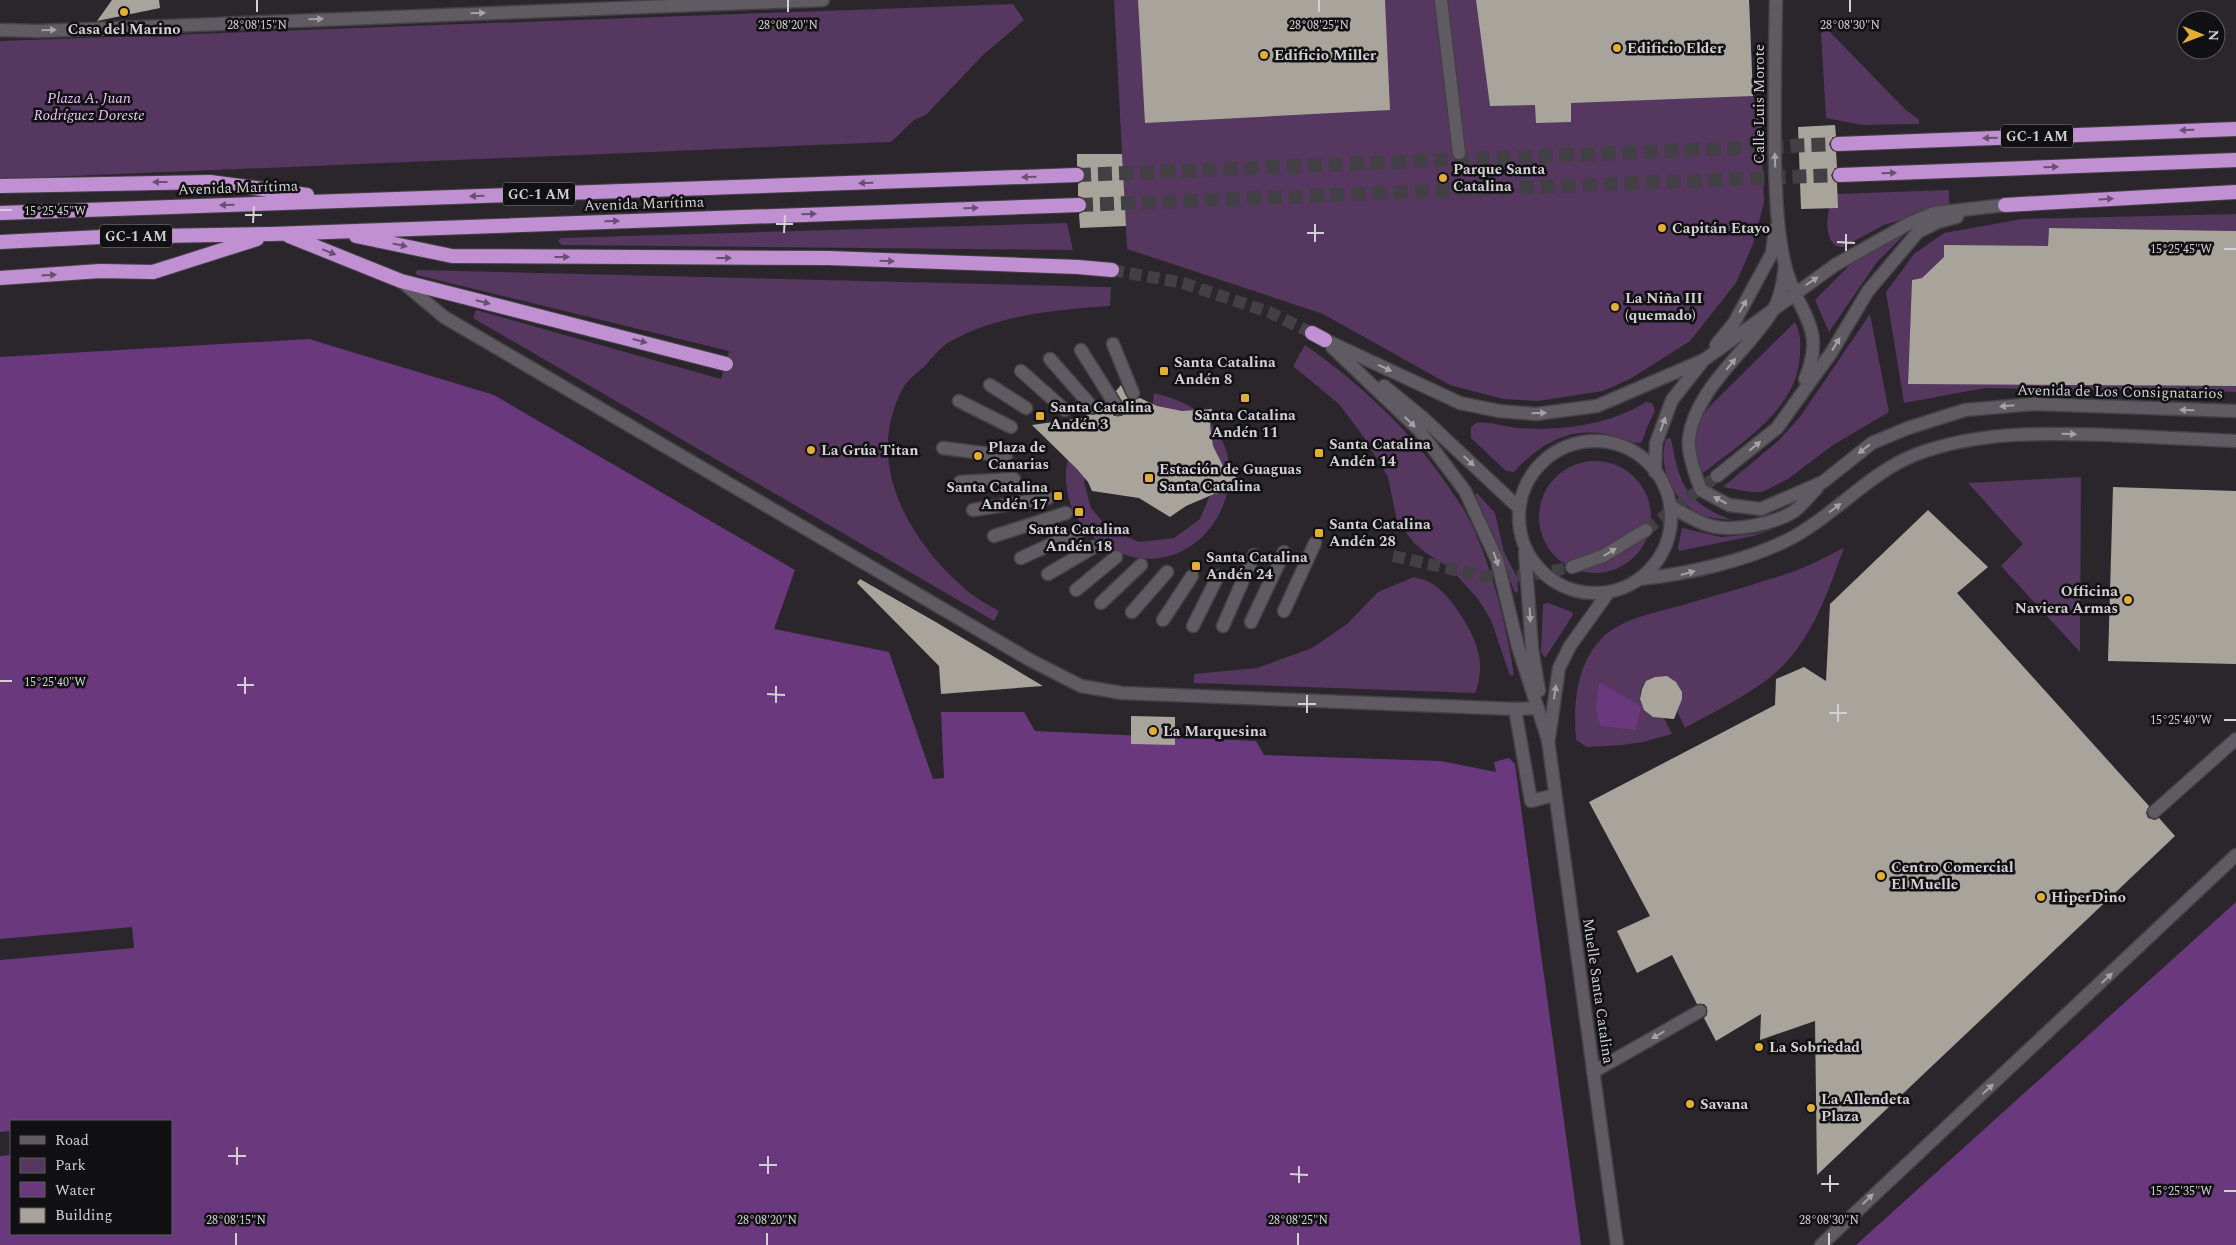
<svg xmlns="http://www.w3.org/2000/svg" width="2236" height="1245" viewBox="0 0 2236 1245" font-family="Spectral,serif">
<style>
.green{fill:#553760}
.water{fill:#6a387c}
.building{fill:#a8a49b}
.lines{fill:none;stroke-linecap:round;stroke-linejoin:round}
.minor-tunnel{stroke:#434045;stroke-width:12;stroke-dasharray:12 6;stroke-linecap:butt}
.trunk-tunnel{stroke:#434045;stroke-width:14;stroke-dasharray:14 7;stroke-linecap:butt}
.service-casing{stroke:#454146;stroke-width:15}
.pedestrian-casing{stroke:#454146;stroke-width:15}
.minor-casing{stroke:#454146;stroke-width:15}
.trunk-casing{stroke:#454146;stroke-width:16}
.service{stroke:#605b62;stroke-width:12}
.pedestrian{stroke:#605b62;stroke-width:12}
.minor{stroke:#605b62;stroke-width:12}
.trunk{stroke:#c190d3;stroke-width:14}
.oneway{fill:#a5a1a6}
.oneway2{fill:#695072}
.ticks{fill:none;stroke:#d3d0d4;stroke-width:2}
.poi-dot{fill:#e2af34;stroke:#111012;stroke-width:2}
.labels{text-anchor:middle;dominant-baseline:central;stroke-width:5;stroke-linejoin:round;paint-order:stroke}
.shield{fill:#111012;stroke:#99969a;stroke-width:1}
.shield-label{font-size:14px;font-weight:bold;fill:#d3d0d4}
.poi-label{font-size:15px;font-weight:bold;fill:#d3d0d4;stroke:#111012;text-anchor:start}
.park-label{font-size:15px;font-style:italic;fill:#eac0f9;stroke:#111012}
.street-label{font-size:15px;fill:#d3d0d4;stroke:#111012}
.ticks-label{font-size:12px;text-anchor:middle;fill:#d3d0d4;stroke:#111012;stroke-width:5;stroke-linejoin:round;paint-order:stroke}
</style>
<rect width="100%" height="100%" fill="#2a262c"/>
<path class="green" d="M 1114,0 L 1749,0 L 1753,96 L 1761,115 L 1764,203 L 1753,244 L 1736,283 L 1690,341 L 1630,379 L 1603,391 L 1538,401 L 1503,399 L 1450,385 L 1323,314 L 1127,249 Z
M 1013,4 L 1024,20 L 982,56 L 926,115 L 914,120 L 891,142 L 0,179 L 0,41 Z
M 1827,29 L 1905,109 L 1919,120 L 1919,124 L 1862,125 L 1826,118 L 1821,33 Z
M 1949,190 L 1949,206 L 1884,225 L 1843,247 C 1821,248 1826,206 1835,194 Z
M 2236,214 L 2236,231 L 2049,228 L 2048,246 L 1944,245 L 1944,257 L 1922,278 L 1912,280 L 1908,383 L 2236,386 L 2236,392 L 1985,388 L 1904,403 L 1886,292 L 1914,254 L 1944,233 L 2022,219 Z
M 1067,223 L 1073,250 L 562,245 L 558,241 L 561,238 Z
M 1905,234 L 1877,262 L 1829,332 L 1815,300 L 1856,259 Z
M 417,270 L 1111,287 L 1110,306 C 1056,310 999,314 951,341 C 941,346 932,358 924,367 C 917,373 907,380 903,388 C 862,465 911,544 970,593 C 979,600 990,606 999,611 L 994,621 L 473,318 L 476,310 L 721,379 L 729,351 L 417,275 L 415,273 Z
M 1870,314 L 1889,412 L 1833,445 L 1788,479 L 1762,492 L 1750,492 L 1723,487 L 1778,441 L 1800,417 Z
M 1795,322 C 1800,332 1801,342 1800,352 C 1800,408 1741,443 1702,474 C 1691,451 1693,430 1707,409 Z
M 1305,345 C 1361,384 1410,430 1448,486 C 1454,496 1462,505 1467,515 C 1491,562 1506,623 1514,675 L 1510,676 L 1491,620 L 1478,599 L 1450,568 L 1426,553 L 1414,543 L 1397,521 L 1388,477 L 1363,436 L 1339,404 L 1293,366 Z
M 1154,393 C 1295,424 1215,606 1107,547 C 1086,535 1070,513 1067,490 C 1061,456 1079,425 1105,405 L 1092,444 L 1084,482 L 1091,508 L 1108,528 L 1139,542 L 1174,538 L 1200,519 L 1215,483 L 1152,411 Z
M 1646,402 L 1652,403 L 1655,411 L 1647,427 L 1642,442 L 1639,443 C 1628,442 1617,436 1606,434 C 1567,427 1539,445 1514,472 L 1506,471 L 1471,438 L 1471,427 L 1476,423 C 1490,421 1505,427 1518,428 C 1562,431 1609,425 1646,402 Z
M 1671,438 C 1679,484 1686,503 1732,520 C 1720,519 1705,518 1694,511 C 1671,496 1658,466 1666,439 Z
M1539 517a56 56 0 1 1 112 0a56 56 0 1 1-112 0Z
M 2081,477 L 2080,652 L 2001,566 L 2023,544 L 1968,483 Z
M 1477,493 L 1495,513 L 1504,552 L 1517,577 L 1518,590 L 1517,593 L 1514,591 L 1500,549 L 1475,495 Z
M 1682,528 L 1721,537 L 1754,534 L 1776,528 L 1753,536 L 1679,551 L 1678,547 Z
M 1844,548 C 1830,586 1817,626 1790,658 C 1765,688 1719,709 1685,728 L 1677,711 C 1697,664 1628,669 1642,705 C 1646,715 1655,717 1664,718 L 1672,734 L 1643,742 L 1623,745 L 1587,747 L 1576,740 C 1573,704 1576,664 1603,637 C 1623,618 1658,612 1683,605 C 1720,594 1757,584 1792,572 C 1810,566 1827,556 1844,548 Z
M 1414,577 C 1419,579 1425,579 1429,582 C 1449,591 1475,633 1479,655 C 1481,666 1480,683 1475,693 L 1194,683 L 1194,674 L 1257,668 L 1312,648 L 1347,624 L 1378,592 Z
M 1548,603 L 1572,612 L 1573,615 L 1545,658 L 1541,652 L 1543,604 Z"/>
<path class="water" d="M 309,339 L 494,395 L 795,570 L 774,629 L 889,652 L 933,779 L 944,778 L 941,712 L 1024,712 L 1035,731 L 1256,741 L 1264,755 L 1441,761 L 1496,772 L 1494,762 L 1509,758 L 1515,764 L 1581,1245 L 0,1245 L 0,1156 L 11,1155 L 11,1234 L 171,1234 L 171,1121 L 11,1121 L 11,1131 L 0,1132 L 0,960 L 134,948 L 132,927 L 0,939 L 0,357 Z
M 1599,682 L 1641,706 L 1636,730 L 1600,726 L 1596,708 Z
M 2236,902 L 2236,1245 L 1856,1245 Z"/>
<path class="building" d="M 112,0 L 159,0 L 160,8 L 97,21 Z
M 1138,0 L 1385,0 L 1390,110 L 1145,123 Z
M 1476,0 L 1749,0 L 1753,96 L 1571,103 L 1571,122 L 1536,123 L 1535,105 L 1490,106 Z
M 1835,125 L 1836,136 L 1831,140 L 1829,144 L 1831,149 L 1836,152 L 1837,167 L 1831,175 L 1833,180 L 1837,183 L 1838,208 L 1801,209 L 1798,127 Z
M 1077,154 L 1122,154 L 1126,226 L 1080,228 L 1079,214 L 1086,210 L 1088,204 L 1084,198 L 1078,196 L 1078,184 L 1084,180 L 1086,174 L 1082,168 L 1077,166 Z
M 2049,228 L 2236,231 L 2236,386 L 1908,384 L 1912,280 L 1922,278 L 1944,257 L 1944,245 L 2048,246 Z
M 1121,385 L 1126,396 L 1131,401 L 1140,398 L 1157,406 L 1182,411 L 1212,409 L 1210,426 L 1213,446 L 1223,466 L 1250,489 L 1214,494 L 1186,506 L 1170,517 L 1139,498 L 1092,491 L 1088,482 L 1077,469 L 1032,425 L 1082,418 L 1088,414 L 1094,415 L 1098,413 L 1100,405 L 1104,402 L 1114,416 L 1122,416 L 1126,408 L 1116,391 Z
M 2113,487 L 2236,491 L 2236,664 L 2108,661 Z
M 1928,510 L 1988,567 L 1957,593 L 2149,806 L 2146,813 L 2148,818 L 2155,820 L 2159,818 L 2175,836 L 1817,1175 L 1815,1021 L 1760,1040 L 1761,1014 L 1716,1041 L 1704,1018 L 1707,1015 L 1707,1007 L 1704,1004 L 1697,1004 L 1672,955 L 1637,973 L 1617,931 L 1650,916 L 1589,802 L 1775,705 L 1776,679 L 1804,667 L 1826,681 L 1830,604 Z
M 860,579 L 934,621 L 1043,686 L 941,694 L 939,666 L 857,583 Z
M 1667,676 L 1676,682 L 1682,692 L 1682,699 L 1674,719 L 1653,717 L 1644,710 L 1640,699 L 1642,689 L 1646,681 L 1655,677 Z
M 1131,716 L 1175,717 L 1175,745 L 1131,744 Z"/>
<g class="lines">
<path class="minor-tunnel" d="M 1112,270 L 1183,283 L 1269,312 L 1312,333
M 1646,530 L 1717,476
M 1393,556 L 1483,576 L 1527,576 L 1572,567"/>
<path class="trunk-tunnel" d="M 1077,175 L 1838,144
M 1079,205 L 1840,175"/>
<defs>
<path id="service" d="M 401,281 L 444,317 L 1030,660 L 1081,686 L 1122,693 L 1515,709 L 1538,708
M 1113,344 L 1133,393
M 1081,350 L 1118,409
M 1050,359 L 1092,407
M 1021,371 L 1065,410
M 990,385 L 1026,408
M 959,401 L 1011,427
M 943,448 L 1006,456
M 960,482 L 1014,479
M 973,510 L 1048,498
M 994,536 L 1066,513
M 1021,558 L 1082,530
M 1048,574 L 1094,547
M 1076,590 L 1116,557
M 1101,603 L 1141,565
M 1284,611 L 1315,543
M 1132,612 L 1167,572
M 1163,620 L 1192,576
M 1251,622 L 1284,552
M 1193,626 L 1218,576
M 1223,626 L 1254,555
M 1548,740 L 1617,1245
M 1593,1072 L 1700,1011
M 1821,1245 L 2236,855"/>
<path id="pedestrian" d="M 1441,0 L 1459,153
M 1515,709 L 1531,801 L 1555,795"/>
<path id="minor" d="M 1776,0 C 1775,55 1774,109 1775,163 C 1776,197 1777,232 1785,265 C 1796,313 1828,325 1805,379
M 0,30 L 40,31 L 823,0
M 1785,266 C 1783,281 1781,297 1773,310 C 1748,351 1695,389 1689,438 C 1687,452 1696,477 1701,490 L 1729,505 L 1761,509 L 1823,482 L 1872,443 L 1908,428 L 1965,410 L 2034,404 L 2236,411
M 1325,340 L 1460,403 L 1499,411 L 1536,414 L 1597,406 L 1704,360 L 1835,265 L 1910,223 L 1934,213 L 2005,205
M 1716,345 L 1734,323 L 1772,253 L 1775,229
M 1332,347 L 1419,430 L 1465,491 L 1497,560 L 1518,647 L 1548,740
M 1384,386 L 1423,418 L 1519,508
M1519 517a76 76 0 1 1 152 0a76 76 0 1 1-152 0Z
M 1655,472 L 1656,443 L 1672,400 L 1702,362
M 1717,476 L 1777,428 L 1831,353 L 1868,291 L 1918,232 L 1938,222 L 1957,217
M 1670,506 C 1683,513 1696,522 1711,526 C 1734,532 1773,524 1793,512 C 1802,506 1810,495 1817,488
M 1525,552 L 1532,649 L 1539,691
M 1572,567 L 1603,556 L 1646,530
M 1639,579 C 1688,574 1752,560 1795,536 C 1838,512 1870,472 1917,454 C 1979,431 2043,433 2108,435 C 2150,437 2193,439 2236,441
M 1549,738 L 1559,668 L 1570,646 L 1608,593
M 2154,812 L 2236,739"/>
<path id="trunk" d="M 1838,144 L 2236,129
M 1840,175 L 2236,160
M 0,186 L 210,182 L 307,195
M 2005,205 L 2236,192
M 0,213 L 1077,175
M 289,236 L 401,281 L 726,364
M 356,236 L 452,256 L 828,258 L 1078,267 L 1112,270
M 0,242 L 101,237 L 272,234 L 1079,205
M 0,278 L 100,271 L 153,272 L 257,239
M 1312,333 L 1325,340"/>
</defs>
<use href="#service" class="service-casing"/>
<use href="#pedestrian" class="pedestrian-casing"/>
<use href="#minor" class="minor-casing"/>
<use href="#trunk" class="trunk-casing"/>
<use href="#service" class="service"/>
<use href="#pedestrian" class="pedestrian"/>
<use href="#minor" class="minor"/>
<use href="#trunk" class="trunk"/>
</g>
<defs><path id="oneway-solid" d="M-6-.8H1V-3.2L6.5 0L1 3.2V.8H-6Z" transform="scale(1.25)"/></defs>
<g class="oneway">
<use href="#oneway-solid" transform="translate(478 13) rotate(-2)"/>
<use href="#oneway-solid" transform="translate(316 19) rotate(-2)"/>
<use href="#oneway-solid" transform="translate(49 30) rotate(-2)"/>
<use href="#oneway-solid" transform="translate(1775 160) rotate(-92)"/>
<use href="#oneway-solid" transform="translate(1812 281) rotate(-34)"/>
<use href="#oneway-solid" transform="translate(1743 306) rotate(-61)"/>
<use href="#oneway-solid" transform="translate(1836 344) rotate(-58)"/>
<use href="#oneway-solid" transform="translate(1731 364) rotate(-51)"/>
<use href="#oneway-solid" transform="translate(1385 368) rotate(25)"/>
<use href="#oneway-solid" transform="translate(2007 406) rotate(175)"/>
<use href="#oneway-solid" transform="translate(2187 410) rotate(-178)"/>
<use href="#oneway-solid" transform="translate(1539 413) rotate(-2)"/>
<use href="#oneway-solid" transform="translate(1410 422) rotate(44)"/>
<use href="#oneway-solid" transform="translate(1663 424) rotate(-70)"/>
<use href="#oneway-solid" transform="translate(2069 434) rotate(2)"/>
<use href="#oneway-solid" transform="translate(1755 446) rotate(-40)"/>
<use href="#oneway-solid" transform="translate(1864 449) rotate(142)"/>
<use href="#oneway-solid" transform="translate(1469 461) rotate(43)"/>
<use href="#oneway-solid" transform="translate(1720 500) rotate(-152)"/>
<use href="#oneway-solid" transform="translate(1835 508) rotate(-37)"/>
<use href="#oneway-solid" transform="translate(1610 552) rotate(-32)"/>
<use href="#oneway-solid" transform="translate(1496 559) rotate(71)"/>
<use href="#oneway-solid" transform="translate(1688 573) rotate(-16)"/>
<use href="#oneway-solid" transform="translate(1530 615) rotate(87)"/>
<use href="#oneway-solid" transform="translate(1555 692) rotate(-81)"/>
<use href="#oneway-solid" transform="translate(2107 978) rotate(-43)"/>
<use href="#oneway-solid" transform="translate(1658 1035) rotate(150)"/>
<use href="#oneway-solid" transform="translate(1988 1089) rotate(-43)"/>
<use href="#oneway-solid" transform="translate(1868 1199) rotate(-44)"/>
</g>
<g class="oneway2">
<use href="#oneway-solid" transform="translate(2187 130) rotate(178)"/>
<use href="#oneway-solid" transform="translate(1990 138) rotate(178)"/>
<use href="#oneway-solid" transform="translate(2051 167) rotate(-2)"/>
<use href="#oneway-solid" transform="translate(1889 173) rotate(-2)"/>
<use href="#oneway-solid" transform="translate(1029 177) rotate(178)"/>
<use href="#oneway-solid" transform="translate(160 182) rotate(180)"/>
<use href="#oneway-solid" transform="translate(866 183) rotate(178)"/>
<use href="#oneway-solid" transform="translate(477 196) rotate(178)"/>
<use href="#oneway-solid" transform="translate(2106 199) rotate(-3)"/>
<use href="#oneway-solid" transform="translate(227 205) rotate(178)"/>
<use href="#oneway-solid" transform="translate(971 208) rotate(-2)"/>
<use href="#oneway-solid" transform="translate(809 214) rotate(-2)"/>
<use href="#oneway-solid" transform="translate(612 221) rotate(-2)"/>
<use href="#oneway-solid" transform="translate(400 245) rotate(12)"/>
<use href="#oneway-solid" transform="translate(329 252) rotate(22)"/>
<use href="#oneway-solid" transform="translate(562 257)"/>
<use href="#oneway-solid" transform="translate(724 258)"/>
<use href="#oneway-solid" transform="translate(887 261) rotate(2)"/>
<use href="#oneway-solid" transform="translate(49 275) rotate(-4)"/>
<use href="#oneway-solid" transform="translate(483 302) rotate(14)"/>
<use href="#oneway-solid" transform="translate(640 341) rotate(15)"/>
</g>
<path class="ticks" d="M 257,12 L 257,0M 788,12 L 788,0M 1319,12 L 1319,0M 1850,12 L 1850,0M 0,210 L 12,210M 245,215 L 262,215M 253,223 L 254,206M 776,224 L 793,224M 784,233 L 785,215M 1307,233 L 1324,233M 1315,242 L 1315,224M 1837,242 L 1855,243M 2224,249 L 2236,249M 1846,251 L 1846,234M 0,681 L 12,681M 237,685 L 254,685M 245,694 L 245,677M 767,694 L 785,695M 776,703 L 776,686M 1298,704 L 1316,704M 1307,713 L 1307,695M 1829,713 L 1847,713M 2224,720 L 2236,720M 1838,722 L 1838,704M 228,1156 L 246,1156M 237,1165 L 237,1147M 759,1165 L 777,1165M 768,1174 L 768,1156M 1290,1174 L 1308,1175M 1299,1183 L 1299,1166M 1821,1184 L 1839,1184M 2224,1191 L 2236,1191M 1830,1192 L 1830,1175M 236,1245 L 236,1233M 767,1245 L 767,1233M 1298,1245 L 1298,1233M 1829,1245 L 1829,1233"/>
<g class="poi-dot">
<circle cx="124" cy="12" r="5"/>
<circle cx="1617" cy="48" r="5"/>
<circle cx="1264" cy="55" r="5"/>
<circle cx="1443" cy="178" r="5"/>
<circle cx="1662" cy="228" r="5"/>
<circle cx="1615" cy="307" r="5"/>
<rect x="1159" y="366" width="10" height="10" rx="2.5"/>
<rect x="1240" y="393" width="10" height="10" rx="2.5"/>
<rect x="1035" y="411" width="10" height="10" rx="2.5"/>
<circle cx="811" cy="450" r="5"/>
<rect x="1314" y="448" width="10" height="10" rx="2.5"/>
<circle cx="978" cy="456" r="5"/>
<rect x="1144" y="473" width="10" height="10" rx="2.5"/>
<rect x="1053" y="491" width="10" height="10" rx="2.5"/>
<rect x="1074" y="507" width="10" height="10" rx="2.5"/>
<rect x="1314" y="528" width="10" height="10" rx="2.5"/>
<rect x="1191" y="561" width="10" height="10" rx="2.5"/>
<circle cx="2128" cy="600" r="5"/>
<circle cx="1153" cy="731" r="5"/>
<circle cx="1881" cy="876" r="5"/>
<circle cx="2041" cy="897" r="5"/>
<circle cx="1759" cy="1047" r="5"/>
<circle cx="1690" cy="1104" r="5"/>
<circle cx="1811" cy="1108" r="5"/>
</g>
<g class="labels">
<g class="shield">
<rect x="2001" y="124.5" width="72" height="23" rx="4"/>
<rect x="503" y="182.5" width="72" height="23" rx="4"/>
<rect x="100" y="224.5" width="72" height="23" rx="4"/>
</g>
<g class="shield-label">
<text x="2037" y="136">GC-1 AM</text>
<text x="539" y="194">GC-1 AM</text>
<text x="136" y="236">GC-1 AM</text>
</g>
<g class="poi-label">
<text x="124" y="29" text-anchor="middle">Casa del Marino</text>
<text x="1627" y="48">Edificio Elder</text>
<text x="1274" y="55">Edificio Miller</text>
<text x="1453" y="169">Parque Santa<tspan x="1453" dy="17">Catalina</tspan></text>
<text x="1672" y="228">Capitán Etayo</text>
<text x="1625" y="298">La Niña III<tspan x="1625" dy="17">(quemado)</tspan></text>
<text x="1174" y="362">Santa Catalina<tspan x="1174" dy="17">Andén 8</tspan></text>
<text x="1050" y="407">Santa Catalina<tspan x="1050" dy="17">Andén 3</tspan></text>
<text x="1245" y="415" text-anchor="middle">Santa Catalina<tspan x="1245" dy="17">Andén 11</tspan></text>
<text x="1329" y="444">Santa Catalina<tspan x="1329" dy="17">Andén 14</tspan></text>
<text x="988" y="447">Plaza de<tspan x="988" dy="17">Canarias</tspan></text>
<text x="821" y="450">La Grúa Titan</text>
<text x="1159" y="469">Estación de Guaguas<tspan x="1159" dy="17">Santa Catalina</tspan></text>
<text x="1048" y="487" text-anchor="end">Santa Catalina<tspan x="1048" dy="17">Andén 17</tspan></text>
<text x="1329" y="524">Santa Catalina<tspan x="1329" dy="17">Andén 28</tspan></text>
<text x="1079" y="529" text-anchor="middle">Santa Catalina<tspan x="1079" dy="17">Andén 18</tspan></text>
<text x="1206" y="557">Santa Catalina<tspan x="1206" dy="17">Andén 24</tspan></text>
<text x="2118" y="591" text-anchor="end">Officina<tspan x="2118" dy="17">Naviera Armas</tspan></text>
<text x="1163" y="731">La Marquesina</text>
<text x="1891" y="867">Centro Comercial<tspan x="1891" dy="17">El Muelle</tspan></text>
<text x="2051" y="897">HiperDino</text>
<text x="1769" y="1047">La Sobriedad</text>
<text x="1821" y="1099">La Allendeta<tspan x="1821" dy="17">Plaza</tspan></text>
<text x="1700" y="1104">Savana</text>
</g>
<g class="park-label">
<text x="89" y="98">Plaza A. Juan<tspan x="89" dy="17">Rodríguez Doreste</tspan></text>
</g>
<g class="street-label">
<text transform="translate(1759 104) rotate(-90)">Calle Luis Morote</text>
<text transform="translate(238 188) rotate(-2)">Avenida Marítima</text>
<text transform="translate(644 204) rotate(-2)">Avenida Marítima</text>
<text transform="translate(2120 392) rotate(1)">Avenida de Los Consignatarios</text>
<text transform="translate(1598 991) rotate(82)">Muelle Santa Catalina</text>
</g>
</g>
<g class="ticks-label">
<text x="257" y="29">28°08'15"N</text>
<text x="788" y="29">28°08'20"N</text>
<text x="1319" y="29">28°08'25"N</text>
<text x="1850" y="29">28°08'30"N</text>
<text x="55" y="215">15°25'45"W</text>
<text x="2181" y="253">15°25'45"W</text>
<text x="55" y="686">15°25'40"W</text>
<text x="2181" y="724">15°25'40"W</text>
<text x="2181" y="1195">15°25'35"W</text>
<text x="236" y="1224">28°08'15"N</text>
<text x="767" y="1224">28°08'20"N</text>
<text x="1298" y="1224">28°08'25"N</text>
<text x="1829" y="1224">28°08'30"N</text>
</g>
<rect x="10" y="1120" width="162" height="115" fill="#111012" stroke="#5f5d60"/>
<rect x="20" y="1136" width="25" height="8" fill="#605b62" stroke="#5f5d60"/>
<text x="55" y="1145" font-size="15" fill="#d3d0d4">Road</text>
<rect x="20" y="1158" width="25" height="15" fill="#553760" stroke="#5f5d60"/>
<text x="55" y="1170" font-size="15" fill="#d3d0d4">Park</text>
<rect x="20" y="1182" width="25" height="15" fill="#6a387c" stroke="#5f5d60"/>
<text x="55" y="1195" font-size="15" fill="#d3d0d4">Water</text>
<rect x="20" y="1208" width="25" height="15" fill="#a8a49b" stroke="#5f5d60"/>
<text x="55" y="1220" font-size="15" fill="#d3d0d4">Building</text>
<g transform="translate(2201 35) rotate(91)"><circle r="24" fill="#111012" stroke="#5f5d60"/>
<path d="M0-4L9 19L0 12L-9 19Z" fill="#e2af34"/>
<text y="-8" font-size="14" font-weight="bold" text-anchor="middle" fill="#d3d0d4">N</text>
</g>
</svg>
